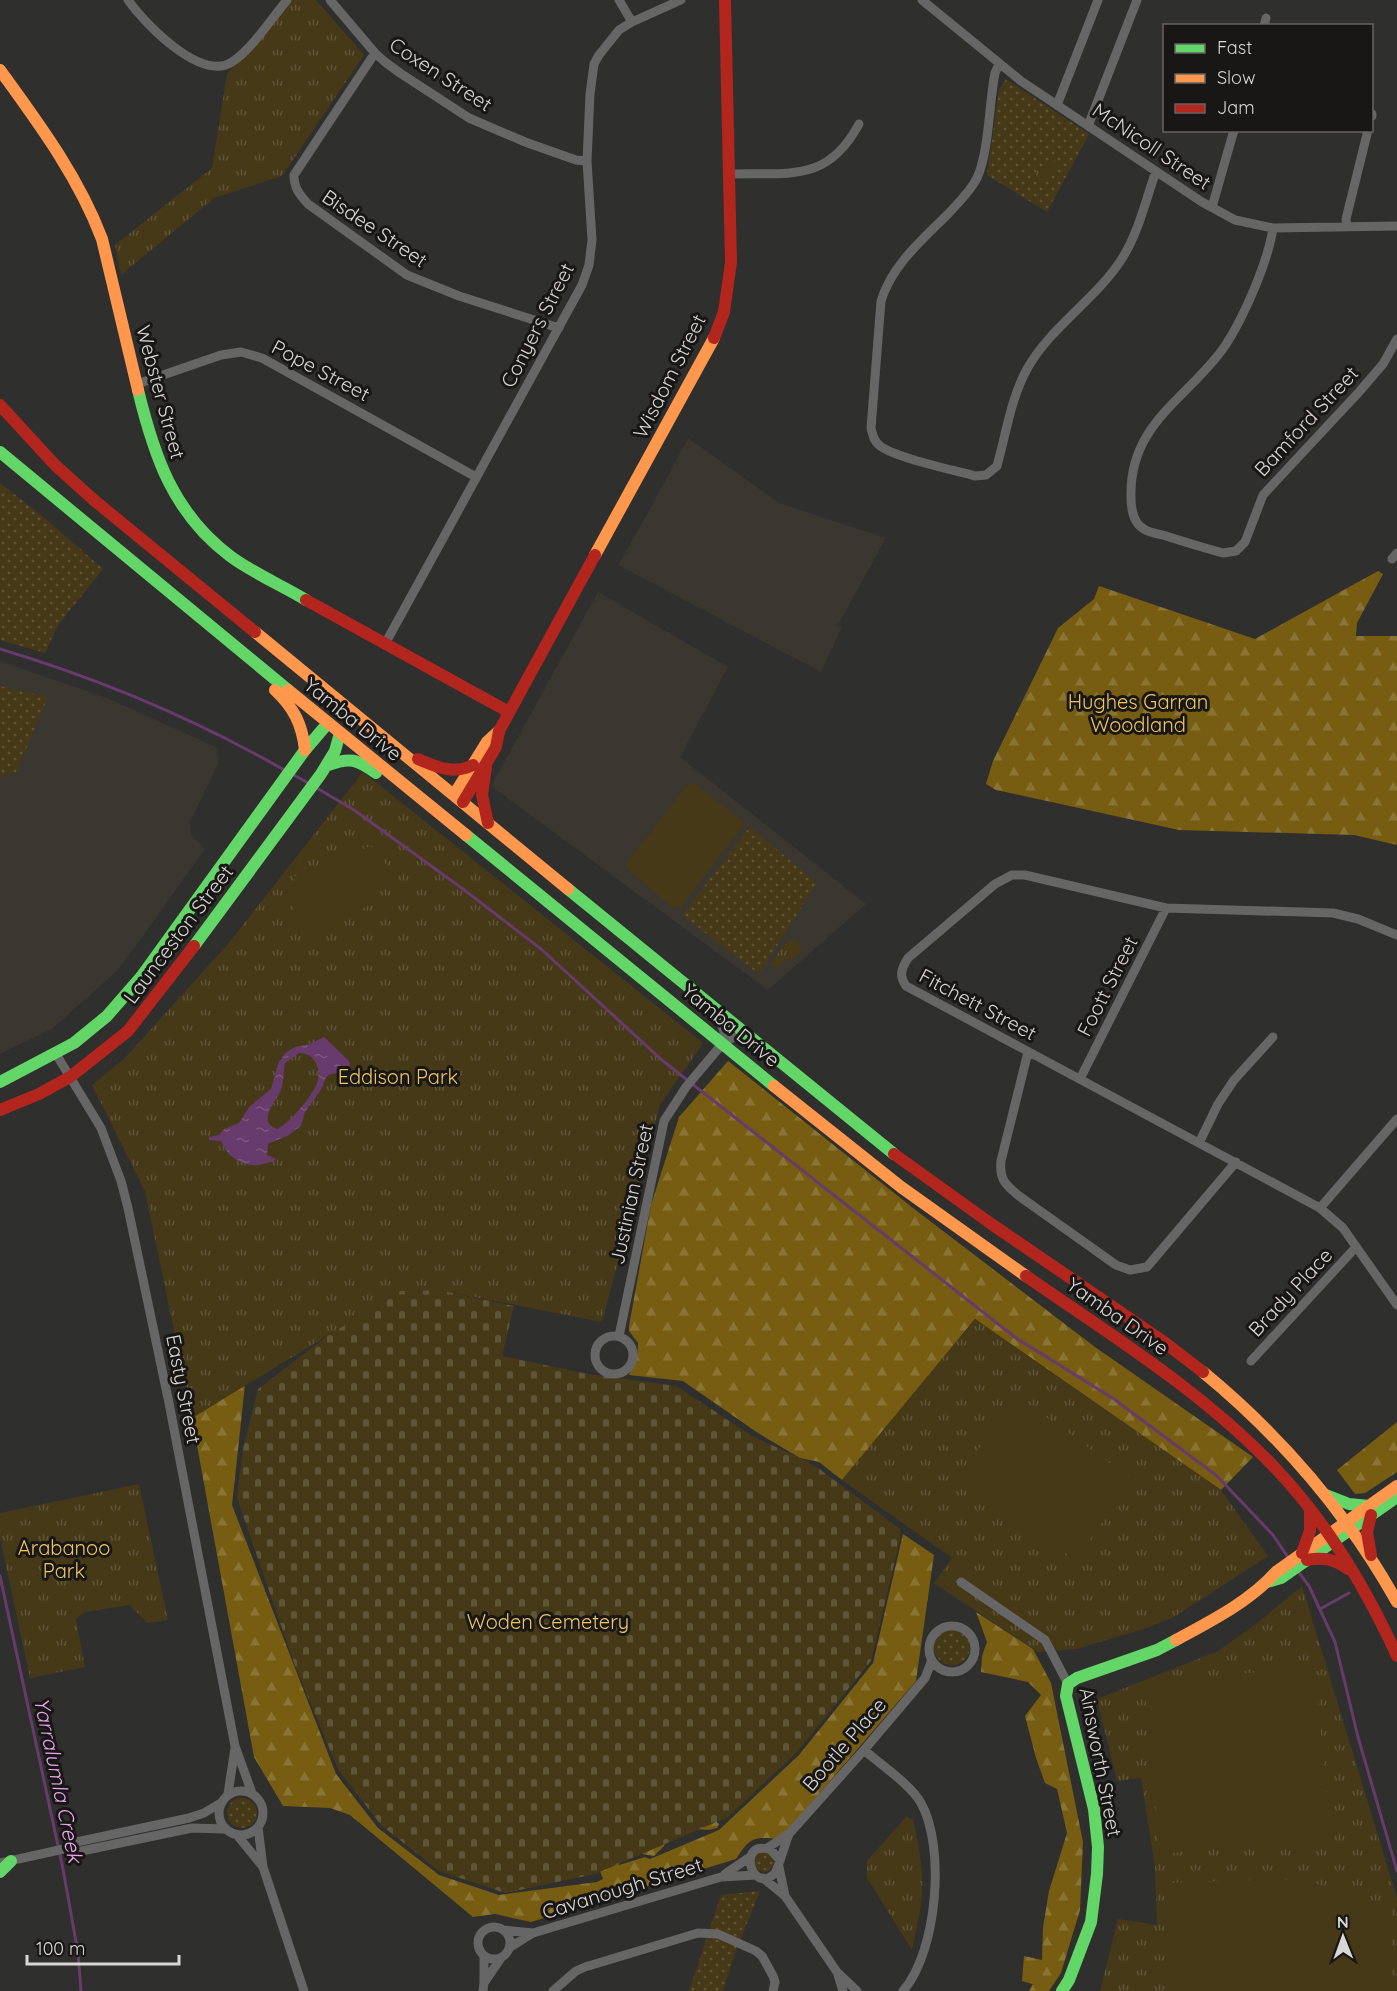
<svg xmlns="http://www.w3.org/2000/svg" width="1397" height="1991" viewBox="0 0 1397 1991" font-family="Quicksand,sans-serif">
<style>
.built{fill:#3a3730}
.grass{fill:url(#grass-dots)}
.forest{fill:url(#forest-firs)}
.cemetery{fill:url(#cemetery-stones)}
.park{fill:url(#park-tufts)}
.pitch{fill:#453918}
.water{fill:url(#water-ripples);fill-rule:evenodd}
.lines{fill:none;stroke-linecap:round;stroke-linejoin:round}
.stream{stroke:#673b6b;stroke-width:3}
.street{stroke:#676667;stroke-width:9}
.fast{stroke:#63d668;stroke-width:12}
.slow{stroke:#ff974d;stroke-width:12}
.jam{stroke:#b3261e;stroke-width:12}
.labels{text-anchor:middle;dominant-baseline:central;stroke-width:6;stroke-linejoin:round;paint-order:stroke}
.street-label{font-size:20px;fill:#d8d7d5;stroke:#181716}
.park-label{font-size:20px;fill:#f0c65d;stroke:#181716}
.water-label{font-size:21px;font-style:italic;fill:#eda5f2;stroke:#181716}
</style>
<defs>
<pattern id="grass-dots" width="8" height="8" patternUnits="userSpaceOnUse" patternTransform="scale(1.5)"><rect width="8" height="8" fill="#453918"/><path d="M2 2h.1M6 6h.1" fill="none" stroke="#5f5539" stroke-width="1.8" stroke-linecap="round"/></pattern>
<pattern id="forest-firs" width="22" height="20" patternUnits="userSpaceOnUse" patternTransform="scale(1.5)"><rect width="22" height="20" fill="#765d11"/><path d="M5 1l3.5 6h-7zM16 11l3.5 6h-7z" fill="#897433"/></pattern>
<pattern id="cemetery-stones" width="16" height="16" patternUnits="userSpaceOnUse" patternTransform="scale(1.5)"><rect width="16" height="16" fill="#453918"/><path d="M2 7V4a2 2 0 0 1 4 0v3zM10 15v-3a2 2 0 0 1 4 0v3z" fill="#5f5539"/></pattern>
<pattern id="park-tufts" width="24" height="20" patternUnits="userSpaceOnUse" patternTransform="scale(1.5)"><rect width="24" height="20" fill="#453918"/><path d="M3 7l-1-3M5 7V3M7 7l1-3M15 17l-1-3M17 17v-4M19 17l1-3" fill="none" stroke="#5f5539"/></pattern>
<pattern id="water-ripples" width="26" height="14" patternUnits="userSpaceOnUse" patternTransform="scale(1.5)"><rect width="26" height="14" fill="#673b6b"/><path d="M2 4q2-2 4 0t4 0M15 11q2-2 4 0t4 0" fill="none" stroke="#7c577f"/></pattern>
</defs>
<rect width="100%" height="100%" fill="#2f2f2e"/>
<path class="built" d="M 688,438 L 779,503 L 886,538 L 838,625 L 842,627 L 821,672 L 618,565 L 650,509 Z
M 598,592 L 728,667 L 680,757 L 866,904 L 768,990 L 491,786 Z
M 0,661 L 107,698 L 216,747 L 219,762 L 190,822 L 191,835 L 205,849 L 138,943 L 117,971 L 52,1029 L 0,1054 Z"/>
<path class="grass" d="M 1006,79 L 1089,134 L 1047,212 L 987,175 L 999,90 Z
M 0,483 L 47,520 L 103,569 L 58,625 L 45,653 L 0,640 Z
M 0,686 L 48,697 L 16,773 L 0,776 Z
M 750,827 L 817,883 L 759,974 L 682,915 Z
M934 1647a18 18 0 1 1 36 0a18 18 0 1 1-36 0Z
M227 1813a15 15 0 1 1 30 0a15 15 0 1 1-30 0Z
M754 1862a10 10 0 1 1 20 0a10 10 0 1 1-20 0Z
M 760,1891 L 735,1953 L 723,1991 L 689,1991 L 721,1895 Z"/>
<path class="forest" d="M 1378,571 L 1383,574 L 1357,623 L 1356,636 L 1397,636 L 1397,845 L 1354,835 L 1179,830 L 996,790 L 986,784 L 993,761 L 1058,628 L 1094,599 L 1099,586 L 1255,639 Z
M 728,1061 L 913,1208 L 1095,1347 L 1253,1457 L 1221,1490 L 975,1319 L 842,1480 L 819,1462 L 800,1458 L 758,1433 L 683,1381 L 629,1375 L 637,1357 L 638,1343 L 629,1331 L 629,1326 L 651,1205 L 679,1117 Z
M 245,1385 L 232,1505 L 336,1774 L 378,1828 L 439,1875 L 499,1895 L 597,1882 L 603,1879 L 600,1871 L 510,1892 L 515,1870 L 513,1857 L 492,1864 L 501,1868 L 500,1875 L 496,1878 L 480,1877 L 441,1860 L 421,1846 L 405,1821 L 383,1800 L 373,1780 L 353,1750 L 358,1738 L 364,1737 L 390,1776 L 411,1762 L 436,1797 L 487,1830 L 511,1740 L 509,1709 L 527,1699 L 547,1709 L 549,1705 L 555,1705 L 557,1708 L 569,1714 L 564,1730 L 560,1732 L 558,1739 L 564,1745 L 557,1748 L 560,1753 L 544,1839 L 549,1841 L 576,1832 L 581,1836 L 585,1846 L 579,1853 L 585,1861 L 578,1868 L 579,1871 L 599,1867 L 587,1834 L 588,1828 L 618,1816 L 622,1808 L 662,1789 L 665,1793 L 678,1788 C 675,1778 671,1773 679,1765 C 678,1759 680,1754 686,1751 L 696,1765 L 687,1784 L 688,1802 L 663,1817 L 669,1818 L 676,1812 L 681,1815 L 683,1809 L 693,1813 L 701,1813 L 708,1820 L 713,1819 L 719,1824 L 717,1828 C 698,1834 687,1821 671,1840 L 666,1840 L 664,1846 L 654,1856 L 636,1853 L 631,1849 L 614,1858 L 619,1865 L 645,1857 L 650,1859 L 719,1830 L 799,1755 L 873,1663 L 903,1534 L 934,1555 L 916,1681 L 780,1839 C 754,1837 751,1836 736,1859 L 531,1922 L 495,1914 L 473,1917 L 350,1815 L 330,1808 L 283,1806 L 254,1757 L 192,1418 Z
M 1397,1422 L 1397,1472 L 1365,1493 L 1355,1494 L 1337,1470 Z
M 976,1612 L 1033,1649 L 1051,1683 L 1083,1842 L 1080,1910 L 1061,1973 L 1049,1991 L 1029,1991 L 1033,1984 L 1022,1981 L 1024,1956 L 1042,1960 L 1043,1927 L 1049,1891 L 1067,1833 L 1057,1789 L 1045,1783 L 1036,1758 L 1025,1716 L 1041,1695 L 1028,1682 L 981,1672 L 982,1656 L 987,1642 Z"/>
<path class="cemetery" d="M 439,1290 L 514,1306 L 502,1356 L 588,1374 L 676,1386 L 754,1437 L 800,1458 L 818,1468 L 900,1529 L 900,1539 L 871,1661 L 796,1753 L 728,1817 L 595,1874 L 505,1893 L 439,1871 L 381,1825 L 338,1769 L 295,1666 L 237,1498 L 243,1449 L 258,1389 L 330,1334 L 401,1291 Z"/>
<path class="park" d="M 291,0 L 316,0 L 364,55 L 282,176 L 214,198 L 121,275 L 115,245 L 212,168 L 227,74 Z
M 1056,160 L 1060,166 L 1048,177 L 1044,183 L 1039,184 L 1034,180 L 1037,171 L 1046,169 L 1051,161 Z
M 363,772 L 703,1043 L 660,1105 L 602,1322 L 439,1290 L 401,1291 L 192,1418 L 145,1191 L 92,1085 L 124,1059 L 229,943 Z
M 794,939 L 799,943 L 801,953 L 795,958 L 786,959 L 777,969 L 771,964 L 784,944 Z
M 975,1319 L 1221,1490 L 1268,1556 L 1174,1617 L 1144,1629 L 1076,1649 L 1038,1652 L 934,1583 L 952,1558 L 842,1480 Z
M 139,1484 L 168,1620 L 148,1623 L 129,1605 L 85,1612 L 76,1619 L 85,1667 L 30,1678 L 0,1537 L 0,1513 Z
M 1302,1586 L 1397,1898 L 1397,1991 L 1100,1991 L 1118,1919 L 1157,1925 L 1155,1867 L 1141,1778 L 1117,1781 L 1097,1699 L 1218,1651 L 1256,1624 Z
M 907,1816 L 913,1820 C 919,1847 925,1876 921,1904 C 919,1919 915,1935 912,1950 L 867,1878 L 867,1861 Z"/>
<path class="pitch" d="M 694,783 L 743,821 L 744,825 L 681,907 L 673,908 L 627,869 L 627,862 L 688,784 Z
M 370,846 L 382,854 L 377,858 L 398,872 L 367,889 L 374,903 L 320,929 L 323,938 L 300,936 L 298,929 L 289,918 L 300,891 L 294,877 L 315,867 L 322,867 Z
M 1017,1396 L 1133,1480 L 1075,1560 L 959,1476 Z
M 1315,1667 L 1322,1744 L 1325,1756 L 1324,1767 L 1330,1839 L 1253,1846 L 1253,1842 L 1241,1841 L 1241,1846 L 1160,1854 L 1144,1683 L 1225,1676 L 1226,1686 L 1239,1682 L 1238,1674 Z
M 1264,1880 L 1264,1884 C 1287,1875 1326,1883 1346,1897 C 1350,1900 1353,1905 1356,1908 L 1391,1907 L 1392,1991 L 1165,1991 L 1164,1883 Z"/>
<path class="water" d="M 324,1037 L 348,1060 L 350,1063 L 349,1072 L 331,1074 L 326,1077 L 322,1088 L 305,1112 L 301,1126 L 287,1136 L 268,1144 L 267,1155 L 276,1159 L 273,1162 C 268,1162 265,1164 259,1165 C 243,1167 226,1156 221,1141 L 209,1140 L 209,1137 L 219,1135 L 224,1129 L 239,1123 L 250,1106 L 271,1089 L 278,1064 L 285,1053 L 295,1047 L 310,1044 ZM 299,1053 C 317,1053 323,1073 315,1088 C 309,1099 289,1124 277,1129 C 257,1122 275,1103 280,1092 C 284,1083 283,1073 285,1063 Z"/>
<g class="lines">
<path class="stream" d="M 0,649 C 100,679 195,719 286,771
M 292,774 L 310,784
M 315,787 L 354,810 L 463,889 L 541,949 L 663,1061 L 1016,1338 L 1114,1399 L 1217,1476 L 1273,1535 L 1290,1560
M 1297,1570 L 1309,1586 L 1335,1642 L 1358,1737 L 1397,1871
M 0,1576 L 63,1869 L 78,1953 L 81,1991
M 1320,1609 L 1349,1593"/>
<path class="street" d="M 128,0 C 145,24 201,82 232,62 C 251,50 272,18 287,0
M 330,0 L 375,53 L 385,62 L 400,73 L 469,118 L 525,142 L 576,160 L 587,161
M 619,0 L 632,22
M 922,0 L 1021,81 L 1202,202 L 1235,220 L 1273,228 L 1397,226
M 1264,26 L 1266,18
M 375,53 L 294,175 C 294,188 299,194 308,204 L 407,275 L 459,296 L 559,328
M 999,64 L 995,73 C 989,103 989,152 977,178 C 970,192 958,203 948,214 C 922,240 892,265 881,301 L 871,428 C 873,435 873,440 879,445 C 892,457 954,470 975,476 L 986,475 L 997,466 C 1006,434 1011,398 1027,369 C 1051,326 1097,299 1123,257 C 1139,231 1146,199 1156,171
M 1057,105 L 1098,0
M 1372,116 L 1372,114
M 1088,126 L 1137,0
M 729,174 C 788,172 827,184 859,124
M 1212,207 L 1234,130
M 1347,227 L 1346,219 L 1368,130
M 1273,228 C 1268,262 1244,317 1225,346 C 1188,399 1129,423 1131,497 C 1131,508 1133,523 1144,529 C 1150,533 1159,534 1166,536 C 1185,542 1204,548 1223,553 L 1236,551 L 1245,542 L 1263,495 L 1359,392 L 1383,364 L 1397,339
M 137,384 L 221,355 L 241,352 L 262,358 L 476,477
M 1392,559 L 1397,553
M 385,644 L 582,285 L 589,265 L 592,240 L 587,161 L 590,94 L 594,64 L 599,55 L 619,30 L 632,22 L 681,0
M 1397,935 L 1358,919 L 1333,913 L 1166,908 L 1025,875 L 1012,875 L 995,884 L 908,958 C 901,969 899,976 906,986 L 1320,1208 L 1343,1228 L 1397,1305
M 714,1017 C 723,1025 726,1031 723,1043
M 1028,1052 L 1001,1161 C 999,1180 1006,1185 1019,1196 L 1116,1265 L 1130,1270 L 1147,1267 L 1236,1162
M 56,1054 L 101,1128 L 121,1181 L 128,1208 L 169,1403 L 235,1746 L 252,1793
M 1080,1079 L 1166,908
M 1199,1143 L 1218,1104 L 1234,1080 L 1273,1037
M 1320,1208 L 1397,1119
M595 1355a19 19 0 1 1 38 0a19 19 0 1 1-38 0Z
M 619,1336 L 664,1121 L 686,1087 L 723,1043 L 732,1038 L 740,1036 L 748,1041
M 1251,1361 L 1356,1247
M 961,1582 L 1045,1640 L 1068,1684
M929 1649a23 23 0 1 1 46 0a23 23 0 1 1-46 0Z
M 864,1750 C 880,1764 911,1785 921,1803 C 946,1848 937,1952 903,1991
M219 1813a22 22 0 1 1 44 0a22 22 0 1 1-44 0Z
M 228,1794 L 235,1748
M 219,1804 L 204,1813 L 189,1818 L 72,1843 L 68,1848 L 77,1852 L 192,1828 L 224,1829
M 258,1827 L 263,1867 L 304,1991
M 237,1835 L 263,1867
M 767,1848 L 789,1834 L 864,1750 L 925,1678 L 932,1660
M 779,1859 L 771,1850 C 735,1838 752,1897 775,1873 C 778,1869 786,1841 789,1834
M 0,1863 L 68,1848
M 779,1867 L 785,1896
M 725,1874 L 750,1857
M 763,1878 L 785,1896 L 837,1972 L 857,1991
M478 1943a16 16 0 1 1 32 0a16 16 0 1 1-32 0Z
M 504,1930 L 533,1933
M 509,1948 L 533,1933 L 721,1877 L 756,1875
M 838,1975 L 843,1991
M 484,1983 L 501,1958
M 483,1991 L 484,1983 L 484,1956
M 553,1991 L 576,1971 L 585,1967 L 698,1933 L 718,1934 L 756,1951 L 762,1956 L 773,1976 L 775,1982 L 773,1991"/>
<path class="fast" d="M 138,390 C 154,456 173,513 230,556 C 251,572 283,586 306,600
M 0,452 L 288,690
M 328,765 C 350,757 357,759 376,773
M 466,835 L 774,1086
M 568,889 L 894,1154
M 194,946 L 321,774 L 335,751 L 340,733
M 0,1082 L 74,1043 L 107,1016 L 141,977 L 305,750 L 328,723
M 1326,1495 L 1349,1504 L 1369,1506
M 1267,1582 L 1281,1578 L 1397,1497
M 0,1872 L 11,1861
M 1062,1991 L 1069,1980 L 1091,1922 L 1097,1874 L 1098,1847 L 1094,1809 L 1066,1696 L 1068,1684 L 1077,1678 L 1157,1650 L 1176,1640"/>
<path class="slow" d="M 0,70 C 39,124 78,176 102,239 L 138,390
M 595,555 L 714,338
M 255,632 L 568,889
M 275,690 C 294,708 302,724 305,750
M 288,690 L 466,835
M 454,795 L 487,742 L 499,731
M 774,1086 L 901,1187 L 1026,1276
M 1203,1372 C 1282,1437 1347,1513 1397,1602
M 1176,1640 C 1211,1621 1249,1602 1276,1572 L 1397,1486"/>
<path class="jam" d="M 714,338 L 724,312 L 731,262 L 725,0
M 0,405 L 55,465 L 95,501 L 255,632
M 306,600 L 509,712
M 418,759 C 437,767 453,775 473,765
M 486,767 L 482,795 L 488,823
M 463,802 L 496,747 L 499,731 L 595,555
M 0,1110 L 39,1094 L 70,1077 L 128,1031 L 194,946
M 894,1154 L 990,1223 L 1164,1342 L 1203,1372
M 1026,1276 C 1112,1336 1205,1393 1277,1470 C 1328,1524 1366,1588 1397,1656
M 1371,1515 L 1367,1532 L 1371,1555
M 1302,1553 L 1310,1531 L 1310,1510
M 1307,1560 C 1323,1557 1335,1559 1348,1569"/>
</g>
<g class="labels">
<g class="street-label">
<text transform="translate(441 74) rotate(33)">Coxen Street</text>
<text transform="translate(1152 146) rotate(34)">McNicoll Street</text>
<text transform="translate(375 228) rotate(34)">Bisdee Street</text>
<text transform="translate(537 325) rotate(-63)">Conyers Street</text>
<text transform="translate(321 370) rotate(28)">Pope Street</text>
<text transform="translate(669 376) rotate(-63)">Wisdom Street</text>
<text transform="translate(161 392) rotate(75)">Webster Street</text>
<text transform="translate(1306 421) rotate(-47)">Bamford Street</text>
<text transform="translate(353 719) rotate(39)">Yamba Drive</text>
<text transform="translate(178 934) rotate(-53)">Launceston Street</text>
<text transform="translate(1107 986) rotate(-63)">Foott Street</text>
<text transform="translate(978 1004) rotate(28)">Fitchett Street</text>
<text transform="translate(731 1025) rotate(39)">Yamba Drive</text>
<text transform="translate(631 1194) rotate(-78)">Justinian Street</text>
<text transform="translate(1290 1292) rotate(-47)">Brady Place</text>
<text transform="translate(1118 1316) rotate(35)">Yamba Drive</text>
<text transform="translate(184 1389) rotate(79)">Easty Street</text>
<text transform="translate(844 1744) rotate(-49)">Bootle Place</text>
<text transform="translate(1101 1762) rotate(79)">Ainsworth Street</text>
<text transform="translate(622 1888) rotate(-17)">Cavanough Street</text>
</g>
<g class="park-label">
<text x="1138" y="701">Hughes Garran<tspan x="1138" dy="23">Woodland</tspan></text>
<text x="398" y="1076">Eddison Park</text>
<text x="64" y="1547">Arabanoo<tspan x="64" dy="23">Park</tspan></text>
<text x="548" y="1621">Woden Cemetery</text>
</g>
<g class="water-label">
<text transform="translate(59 1780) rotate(78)">Yarralumla Creek</text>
</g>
</g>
<rect x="1163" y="24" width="210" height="108" fill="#181716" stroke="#656462" stroke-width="1.5"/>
<rect x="1175" y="44" width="30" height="9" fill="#63d668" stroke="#656462" stroke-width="1.5"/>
<text x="1217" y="54" font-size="18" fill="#d8d7d5">Fast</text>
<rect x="1175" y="74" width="30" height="9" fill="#ff974d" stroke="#656462" stroke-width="1.5"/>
<text x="1217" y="84" font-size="18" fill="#d8d7d5">Slow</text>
<rect x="1175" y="104" width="30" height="9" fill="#b3261e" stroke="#656462" stroke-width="1.5"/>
<text x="1217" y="114" font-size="18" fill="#d8d7d5">Jam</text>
<g transform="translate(1343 1937) rotate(359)" stroke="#181716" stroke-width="4.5" paint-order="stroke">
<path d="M0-4.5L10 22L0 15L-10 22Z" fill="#d8d7d5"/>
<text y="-9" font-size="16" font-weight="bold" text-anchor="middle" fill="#d8d7d5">N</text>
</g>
<path d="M27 1955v9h152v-9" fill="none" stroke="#d8d7d5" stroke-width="3"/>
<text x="36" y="1955" font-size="18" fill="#d8d7d5" stroke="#181716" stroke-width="4.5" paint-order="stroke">100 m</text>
</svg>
